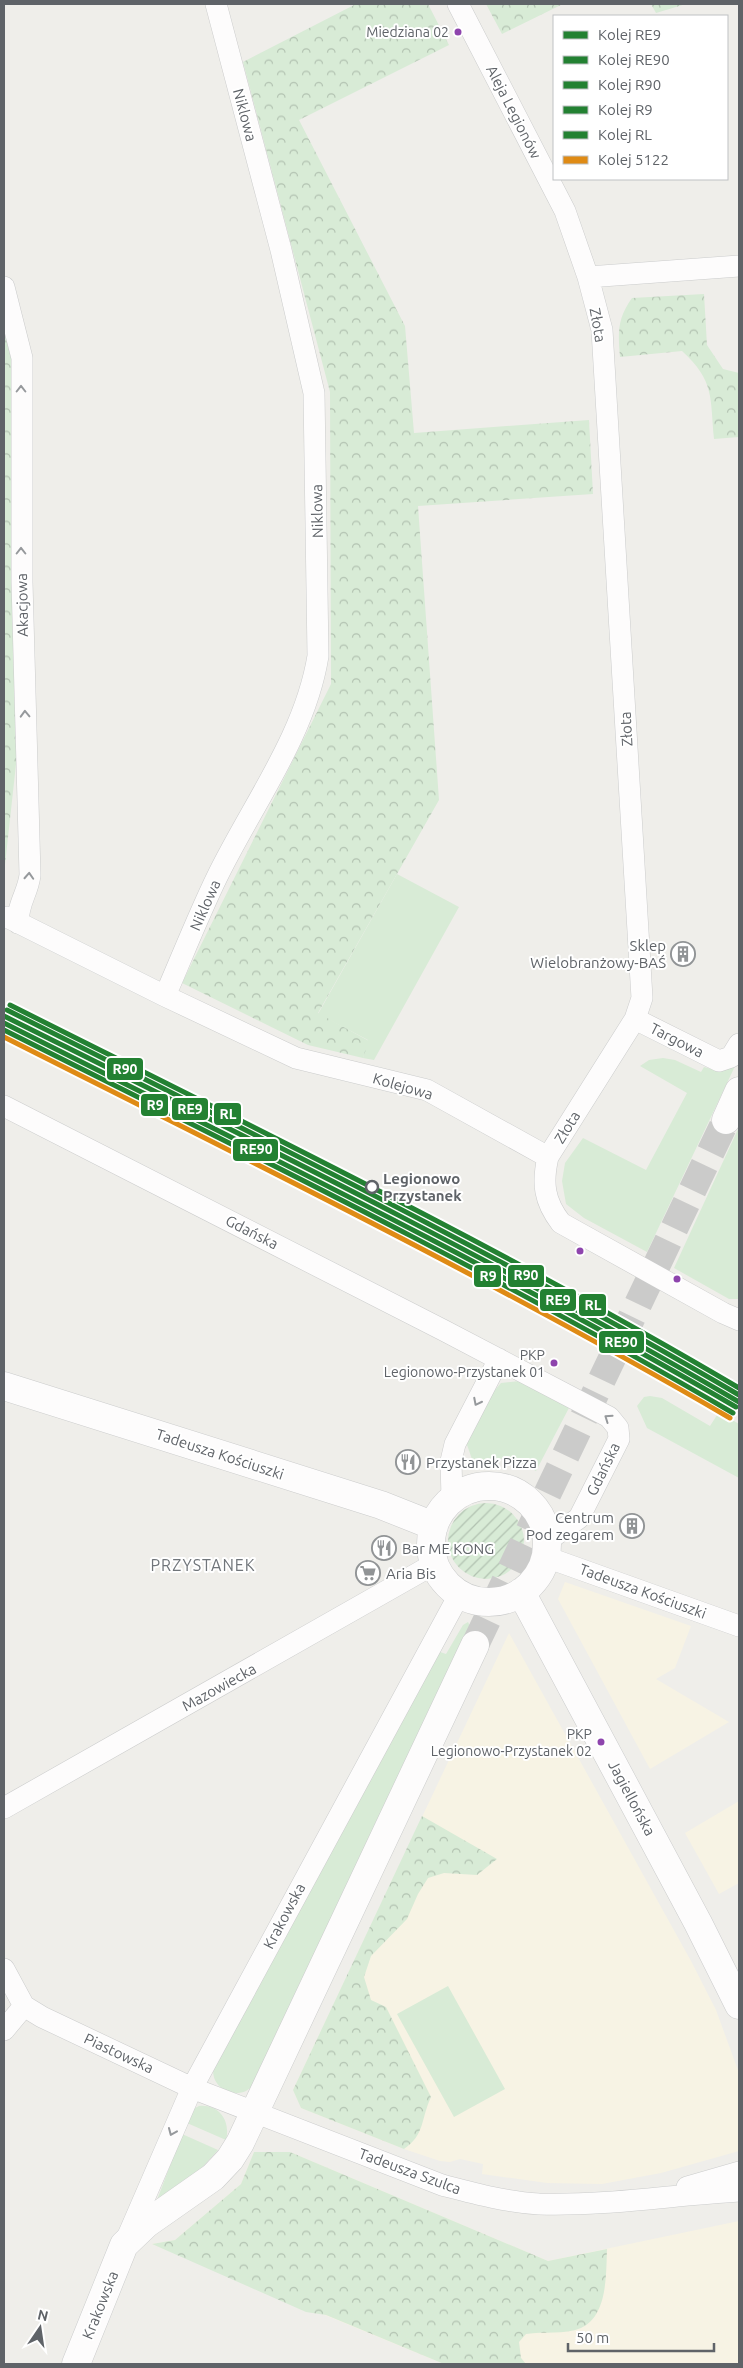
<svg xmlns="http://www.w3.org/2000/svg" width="743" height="2368" viewBox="0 0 743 2368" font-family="Ubuntu,sans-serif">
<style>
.commercial{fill:#f7f3e4}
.grass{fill:#d8ebd6}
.forest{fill:url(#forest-crowns)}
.garden{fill:url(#garden-furrows)}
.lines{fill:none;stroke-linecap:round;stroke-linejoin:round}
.tertiary-tunnel{stroke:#cbcbca;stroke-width:28;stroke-dasharray:28 14;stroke-linecap:butt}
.minor-casing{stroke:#cbcccc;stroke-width:22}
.tertiary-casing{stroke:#cbcccc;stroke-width:29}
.minor{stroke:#fdfcfc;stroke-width:21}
.tertiary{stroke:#fdfcfc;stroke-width:28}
.rail-1-casing{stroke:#fff;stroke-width:9}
.rail-2-casing{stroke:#fff;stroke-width:9}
.rail-3-casing{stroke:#fff;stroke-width:9}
.rail-4-casing{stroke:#fff;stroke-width:9}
.rail-5-casing{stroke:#fff;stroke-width:9}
.rail-6-casing{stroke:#fff;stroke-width:9}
.rail-1{stroke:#238132;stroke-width:5}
.rail-2{stroke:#238132;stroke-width:5}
.rail-3{stroke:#238132;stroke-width:5}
.rail-4{stroke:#238132;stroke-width:5}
.rail-5{stroke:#238132;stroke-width:5}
.rail-6{stroke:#df8b15;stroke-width:5}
.oneway{stroke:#96999c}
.bus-dot{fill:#8e44ad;stroke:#fff;stroke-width:2}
.stop-dot{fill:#fff;stroke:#5f6368;stroke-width:2.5}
.labels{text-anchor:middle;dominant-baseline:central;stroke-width:4;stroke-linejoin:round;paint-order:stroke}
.bus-label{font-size:14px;fill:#5f6368;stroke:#fff;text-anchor:end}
.street-label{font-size:15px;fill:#5f6368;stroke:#fff}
.poi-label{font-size:15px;fill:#5f6368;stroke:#fff;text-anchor:start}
.stop-label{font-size:15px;font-weight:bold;fill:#5f6368;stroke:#fff;text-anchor:start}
.neighbourhood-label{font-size:16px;letter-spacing:1px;fill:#70757a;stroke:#fff}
.line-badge{stroke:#fff;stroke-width:2}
.badge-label{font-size:14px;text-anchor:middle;font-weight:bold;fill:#fff}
</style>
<defs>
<pattern id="forest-crowns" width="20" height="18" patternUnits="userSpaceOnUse" patternTransform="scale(1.25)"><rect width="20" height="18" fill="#d8ebd6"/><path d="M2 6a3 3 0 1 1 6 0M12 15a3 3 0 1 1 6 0" fill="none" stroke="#b2c2b1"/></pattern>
<pattern id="garden-furrows" width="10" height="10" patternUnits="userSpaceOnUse" patternTransform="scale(1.25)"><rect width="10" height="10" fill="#d8ebd6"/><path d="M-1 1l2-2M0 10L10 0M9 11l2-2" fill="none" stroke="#b2c2b1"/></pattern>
</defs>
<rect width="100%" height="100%" fill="#efeeea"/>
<path class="commercial" d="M 565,1582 L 691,1626 L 675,1668 L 656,1679 L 729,1722 L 650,1769 L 558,1599 Z
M 509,1633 L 691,1961 L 716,2010 L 739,2073 L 739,2151 L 661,2173 L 602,2184 L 547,2183 L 482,2174 L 483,2164 L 460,2159 L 450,2162 L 440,2161 L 404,2149 L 301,2108 L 293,2090 Z
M 739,1801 L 739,1883 L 719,1894 L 685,1833 Z
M 254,2152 L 290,2152 L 548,2261 L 739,2221 L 739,2364 L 444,2364 L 152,2244 L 175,2240 L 241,2184 Z"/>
<path class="grass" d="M 397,874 L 459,907 L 374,1060 L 363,1058 L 368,1040 L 318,1014 Z
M 663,1058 L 675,1060 L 701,1072 L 704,1067 L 719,1071 L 736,1064 L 647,1252 L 584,1218 L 566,1204 L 562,1181 L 565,1163 L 583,1138 L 646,1170 L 687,1093 L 640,1066 L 649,1060 Z
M 739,1127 L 739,1298 L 738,1299 L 729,1299 L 674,1268 Z
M 520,1381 L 570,1406 L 536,1471 C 512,1457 499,1456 473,1462 L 466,1442 L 487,1399 L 501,1383 Z
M 650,1396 L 662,1398 L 710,1426 L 719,1412 L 739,1424 L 739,1478 L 647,1428 L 637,1406 L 644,1397 Z
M 468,1622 L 470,1626 L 256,2083 C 253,2086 249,2089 246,2091 C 227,2099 207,2082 215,2063 L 440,1652 L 446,1654 L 463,1625 Z
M 448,1986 L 505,2089 L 454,2117 L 397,2014 Z
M 199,2106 C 219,2104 231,2121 226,2140 L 187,2123 L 193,2109 Z
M 182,2134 L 218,2150 L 199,2171 L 157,2200 Z"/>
<path class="forest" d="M 356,4 L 428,4 L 449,45 L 299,120 L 405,326 L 414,433 L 589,420 L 593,494 L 418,506 L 439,800 L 318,1013 L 369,1041 L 363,1058 L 308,1045 L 182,983 L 331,684 L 330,392 L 243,62 Z
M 486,4 L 563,4 L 502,34 Z
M 651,4 L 686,4 L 656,13 Z
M 704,294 L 707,345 L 723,369 L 739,373 L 739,437 L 714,439 C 710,398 715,381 682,351 L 620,357 C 618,333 617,319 632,298 Z
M 4,331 L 12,361 L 18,746 L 4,874 Z
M 422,1816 L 497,1859 L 477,1875 L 444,1873 L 428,1878 L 418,1894 L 407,1919 L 371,1956 L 364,1977 L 371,2000 L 386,2007 L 431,2097 C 421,2118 425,2135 404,2149 L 301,2108 L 293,2090 Z
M 254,2152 L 290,2152 L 548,2261 L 607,2249 C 606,2273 608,2316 581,2328 C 564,2335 544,2331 526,2334 L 519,2342 L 521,2358 L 526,2364 L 444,2364 L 326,2315 L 306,2312 L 152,2244 L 175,2240 L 241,2184 Z"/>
<path class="garden" d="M448 1541a38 38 0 1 1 76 0a38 38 0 1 1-76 0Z"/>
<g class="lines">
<path class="tertiary-tunnel" d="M 475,1645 L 726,1120"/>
<defs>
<path id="minor" d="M 458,4 L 565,211 L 588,277 L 602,330 L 642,998 L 635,1019 L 548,1157 C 542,1183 544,1201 561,1223 L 723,1313 L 739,1320
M 588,277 L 739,266
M 4,287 L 22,358 L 22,582 L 30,875 C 28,893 18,902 18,923
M 7,917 L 165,996 L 296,1058 L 427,1090 L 548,1157
M 165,996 C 182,957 198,916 217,877 C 252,805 305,736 318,656 L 314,393 L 281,250 L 216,4
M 635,1019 L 719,1061 L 731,1057 L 739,1044
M 4,1106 L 443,1330 L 609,1417 L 618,1428 L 619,1439 L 579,1518 L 547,1541
M 452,1498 L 451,1461 L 455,1444 L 499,1359
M 546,1557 L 739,1626
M 4,1808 L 434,1564
M 4,1969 L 24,2006 L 42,2017 L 192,2088 L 442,2185 C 473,2193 506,2202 539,2204 C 606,2206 672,2195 739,2191
M 4,2030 L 24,2006
M 687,2187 L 739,2172
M 127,2238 L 192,2088 L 459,1595"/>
<path id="tertiary" d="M 726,1120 L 739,1091
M 4,1386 L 381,1505 L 434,1526
M431 1544a58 58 0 1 1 116 0a58 58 0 1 1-116 0Z
M 521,1592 L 698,1923 L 739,2005
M 76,2364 L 124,2245 L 146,2224 L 213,2177 L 230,2159 L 240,2143 L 475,1645"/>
</defs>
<use href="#minor" class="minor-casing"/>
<use href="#tertiary" class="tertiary-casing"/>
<use href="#minor" class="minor"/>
<use href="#tertiary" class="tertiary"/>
<defs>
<path id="rail-1" d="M 4,1016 C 252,1140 500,1262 739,1402"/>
<path id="rail-2" d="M 4,1023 C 250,1147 498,1268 736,1407"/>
<path id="rail-3" d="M 7,1010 C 253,1134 501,1255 739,1395"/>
<path id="rail-4" d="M 4,1030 C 249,1153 496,1274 733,1413"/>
<path id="rail-5" d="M 10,1005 C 255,1128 502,1248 739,1388"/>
<path id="rail-6" d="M 4,1037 C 248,1160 493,1280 730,1418"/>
</defs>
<use href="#rail-1" class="rail-1-casing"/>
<use href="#rail-2" class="rail-2-casing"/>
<use href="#rail-3" class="rail-3-casing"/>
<use href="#rail-4" class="rail-4-casing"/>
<use href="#rail-5" class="rail-5-casing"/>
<use href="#rail-6" class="rail-6-casing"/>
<use href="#rail-1" class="rail-1"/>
<use href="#rail-2" class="rail-2"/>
<use href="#rail-3" class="rail-3"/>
<use href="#rail-4" class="rail-4"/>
<use href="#rail-5" class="rail-5"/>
<use href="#rail-6" class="rail-6"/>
</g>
<defs><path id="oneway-chevron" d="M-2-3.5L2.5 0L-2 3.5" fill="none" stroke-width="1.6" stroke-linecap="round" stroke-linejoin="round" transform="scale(1.25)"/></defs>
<g class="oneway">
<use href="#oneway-chevron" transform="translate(21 389) rotate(-90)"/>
<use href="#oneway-chevron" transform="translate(21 551) rotate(-90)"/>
<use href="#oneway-chevron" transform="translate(25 714) rotate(-92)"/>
<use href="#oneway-chevron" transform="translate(29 876) rotate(-87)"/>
<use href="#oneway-chevron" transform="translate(477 1402) rotate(117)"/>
<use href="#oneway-chevron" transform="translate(608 1418) rotate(-145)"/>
<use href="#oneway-chevron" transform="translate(172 2132) rotate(113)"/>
</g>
<defs>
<symbol id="building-ring" viewBox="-11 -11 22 22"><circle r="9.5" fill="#fff" stroke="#919496" stroke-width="1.5"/><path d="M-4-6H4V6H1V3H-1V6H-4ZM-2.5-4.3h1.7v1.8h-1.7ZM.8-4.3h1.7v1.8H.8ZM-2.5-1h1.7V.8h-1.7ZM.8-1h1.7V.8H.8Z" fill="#919496"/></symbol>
<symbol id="restaurant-ring" viewBox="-11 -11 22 22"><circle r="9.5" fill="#fff" stroke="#919496" stroke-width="1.5"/><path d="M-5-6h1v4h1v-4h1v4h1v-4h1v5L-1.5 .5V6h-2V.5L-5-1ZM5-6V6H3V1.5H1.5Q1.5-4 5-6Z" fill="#919496"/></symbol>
<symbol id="supermarket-ring" viewBox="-11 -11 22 22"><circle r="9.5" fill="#fff" stroke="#919496" stroke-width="1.5"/><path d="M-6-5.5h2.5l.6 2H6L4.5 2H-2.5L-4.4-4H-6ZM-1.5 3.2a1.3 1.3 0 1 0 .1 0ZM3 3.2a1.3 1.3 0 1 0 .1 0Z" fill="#919496"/></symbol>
</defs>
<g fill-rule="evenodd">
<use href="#building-ring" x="669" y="940" width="28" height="28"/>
<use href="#restaurant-ring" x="394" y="1448" width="28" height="28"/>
<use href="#building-ring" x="618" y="1512" width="28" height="28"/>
<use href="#restaurant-ring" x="370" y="1534" width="28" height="28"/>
<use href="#supermarket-ring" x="354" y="1559" width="28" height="28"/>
</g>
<g class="bus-dot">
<circle cx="458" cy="32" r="4.5"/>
<circle cx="580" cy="1251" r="4.5"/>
<circle cx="677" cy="1279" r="4.5"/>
<circle cx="554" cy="1363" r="4.5"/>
<circle cx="601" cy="1742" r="4.5"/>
</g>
<circle class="stop-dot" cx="372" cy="1187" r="6"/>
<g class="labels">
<g class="bus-label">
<text x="449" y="32">Miedziana 02</text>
<text x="545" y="1355">PKP<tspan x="545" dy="17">Legionowo-Przystanek 01</tspan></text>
<text x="592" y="1734">PKP<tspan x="592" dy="17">Legionowo-Przystanek 02</tspan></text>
</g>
<g class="street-label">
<text transform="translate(514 112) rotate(63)">Aleja Legionów</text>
<text transform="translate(245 115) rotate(75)">Niklowa</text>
<text transform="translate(598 325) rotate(80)">Złota</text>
<text transform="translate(317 511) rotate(-91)">Niklowa</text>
<text transform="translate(22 605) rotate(-91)">Akacjowa</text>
<text transform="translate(626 729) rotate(-93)">Złota</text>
<text transform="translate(205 905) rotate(-66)">Niklowa</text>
<text transform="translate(677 1040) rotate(27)">Targowa</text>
<text transform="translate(403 1086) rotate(16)">Kolejowa</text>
<text transform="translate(567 1127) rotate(-58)">Złota</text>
<text transform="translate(252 1232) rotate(27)">Gdańska</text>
<text transform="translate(220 1454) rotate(18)">Tadeusza Kościuszki</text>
<text transform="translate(603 1469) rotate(-64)">Gdańska</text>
<text transform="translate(643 1591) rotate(20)">Tadeusza Kościuszki</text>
<text transform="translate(219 1687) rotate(-29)">Mazowiecka</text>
<text transform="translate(632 1798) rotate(62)">Jagiellońska</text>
<text transform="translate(284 1916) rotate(-62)">Krakowska</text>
<text transform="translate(119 2053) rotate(25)">Piastowska</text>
<text transform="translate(410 2171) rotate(20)">Tadeusza Szulca</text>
<text transform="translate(100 2305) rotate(-68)">Krakowska</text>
</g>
<g class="poi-label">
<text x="666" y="945" text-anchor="end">Sklep<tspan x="666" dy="17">Wielobranżowy-BAŚ</tspan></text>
<text x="426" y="1462">Przystanek Pizza</text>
<text x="614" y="1517" text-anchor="end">Centrum<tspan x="614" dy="17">Pod zegarem</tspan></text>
<text x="402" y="1548">Bar ME KONG</text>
<text x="386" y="1573">Aria Bis</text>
</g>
<g class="stop-label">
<text x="383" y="1178">Legionowo<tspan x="383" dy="17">Przystanek</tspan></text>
</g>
<g class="neighbourhood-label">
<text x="203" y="1565">PRZYSTANEK</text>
</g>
</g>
<g class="line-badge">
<rect x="106" y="1057" width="38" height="24" rx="5" fill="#238132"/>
<rect x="140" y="1093" width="29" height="24" rx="5" fill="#238132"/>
<rect x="171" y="1097" width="38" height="24" rx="5" fill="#238132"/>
<rect x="213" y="1102" width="29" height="24" rx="5" fill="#238132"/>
<rect x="232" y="1138" width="47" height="24" rx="5" fill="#238132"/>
<rect x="507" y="1264" width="38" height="24" rx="5" fill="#238132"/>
<rect x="473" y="1264" width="29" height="24" rx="5" fill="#238132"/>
<rect x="539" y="1288" width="38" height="24" rx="5" fill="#238132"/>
<rect x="578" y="1293" width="29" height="24" rx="5" fill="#238132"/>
<rect x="598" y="1330" width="47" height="24" rx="5" fill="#238132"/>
</g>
<g class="badge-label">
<text x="125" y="1074">R90</text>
<text x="155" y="1110">R9</text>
<text x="190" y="1114">RE9</text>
<text x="228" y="1119">RL</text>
<text x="256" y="1154">RE90</text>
<text x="526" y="1280">R90</text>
<text x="488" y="1281">R9</text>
<text x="558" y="1305">RE9</text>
<text x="593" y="1310">RL</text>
<text x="621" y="1347">RE90</text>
</g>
<rect width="743" height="2368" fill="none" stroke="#5f6368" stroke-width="10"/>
<rect x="553" y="15" width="175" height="165" fill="#ffffff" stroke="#bfc1c3"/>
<rect x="563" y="31" width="25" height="8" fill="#238132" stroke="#bfc1c3"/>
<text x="598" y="40" font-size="15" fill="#5f6368">Kolej RE9</text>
<rect x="563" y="56" width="25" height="8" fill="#238132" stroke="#bfc1c3"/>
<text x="598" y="65" font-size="15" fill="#5f6368">Kolej RE90</text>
<rect x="563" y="81" width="25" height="8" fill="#238132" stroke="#bfc1c3"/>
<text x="598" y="90" font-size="15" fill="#5f6368">Kolej R90</text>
<rect x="563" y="106" width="25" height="8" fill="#238132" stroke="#bfc1c3"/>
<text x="598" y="115" font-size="15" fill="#5f6368">Kolej R9</text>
<rect x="563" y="131" width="25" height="8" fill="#238132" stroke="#bfc1c3"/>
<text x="598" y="140" font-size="15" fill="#5f6368">Kolej RL</text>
<rect x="563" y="156" width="25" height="8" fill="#df8b15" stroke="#bfc1c3"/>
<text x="598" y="165" font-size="15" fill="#5f6368">Kolej 5122</text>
<g transform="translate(40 2328) rotate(13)" stroke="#ffffff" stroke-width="4" paint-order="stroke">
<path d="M0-4L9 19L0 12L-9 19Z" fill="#5f6368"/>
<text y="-8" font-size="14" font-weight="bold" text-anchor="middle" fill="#5f6368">N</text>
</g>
<path d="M568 2343v8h146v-8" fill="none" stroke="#5f6368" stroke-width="2.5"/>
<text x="576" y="2343" font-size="15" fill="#5f6368" stroke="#ffffff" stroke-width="4" paint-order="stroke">50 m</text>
</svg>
